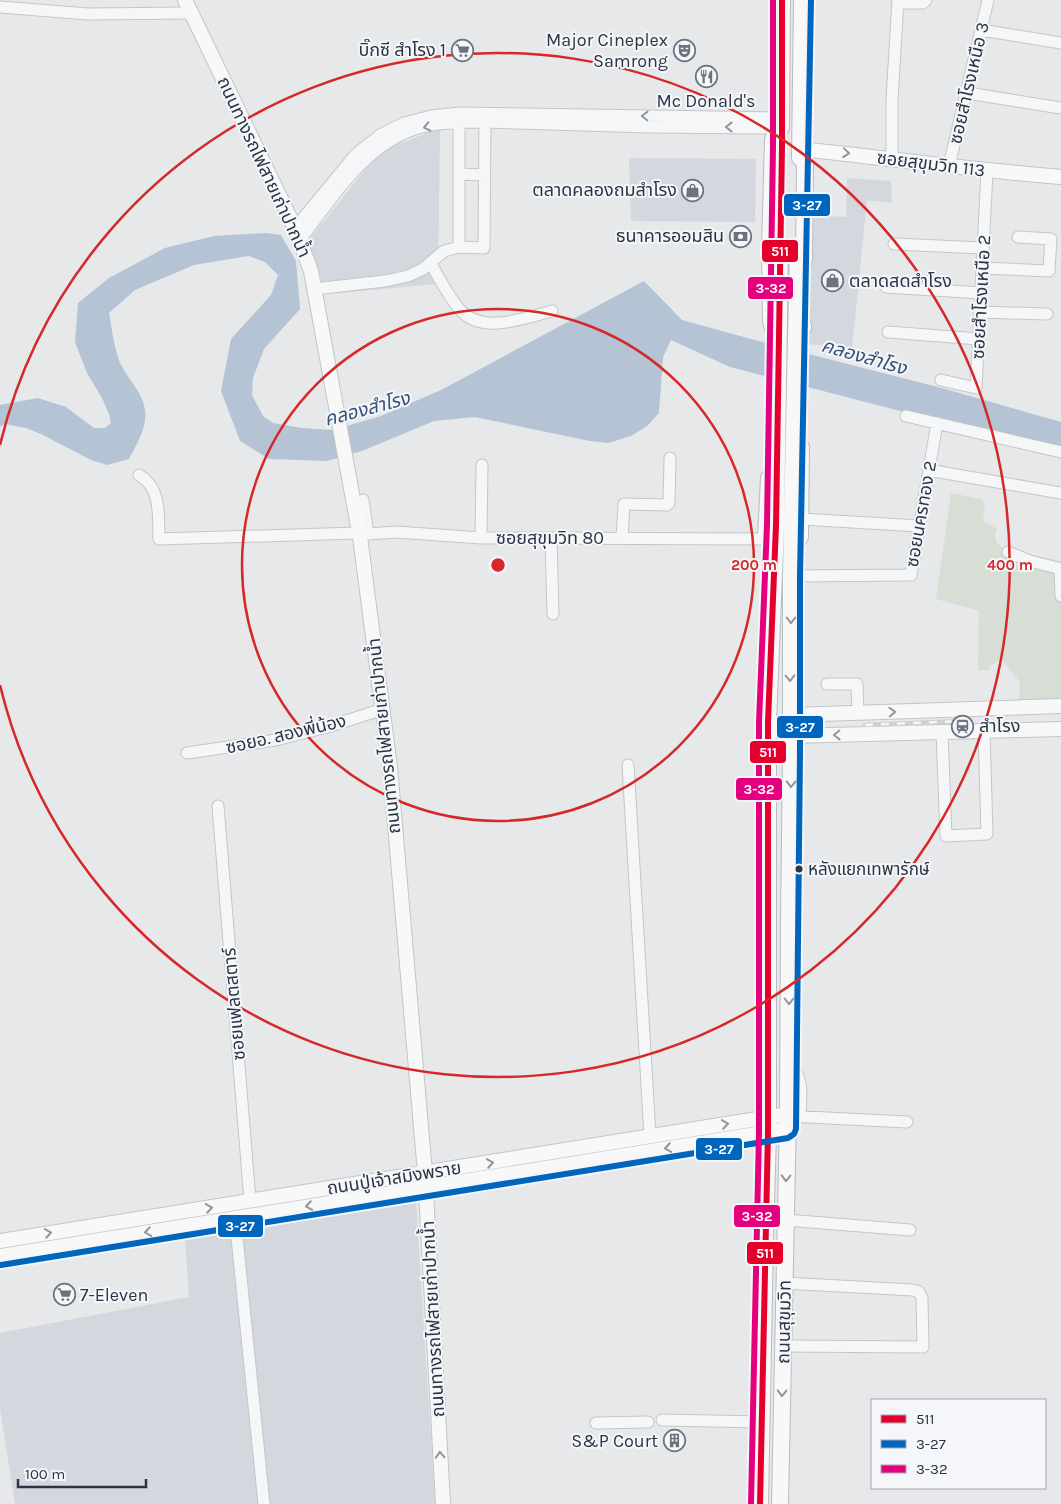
<svg xmlns="http://www.w3.org/2000/svg" width="1061" height="1504" viewBox="0 0 1061 1504" font-family="Karla,'Noto Sans Thai',sans-serif">
<style>
.built{fill:#d4d7dd}
.green{fill:#d6ded6}
.water{fill:#b4c4d5}
.lines{fill:none;stroke-linecap:round;stroke-linejoin:round}
.minor-casing{stroke:#c4c6c8;stroke-width:13}
.major-casing{stroke:#c2c5c8;stroke-width:16}
.highway-casing{stroke:#b8bbbf;stroke-width:18}
.minor{stroke:#f5f6f7;stroke-width:11}
.major{stroke:#f8f8f8;stroke-width:14}
.highway{stroke:#f8f8f8;stroke-width:16}
.rail-casing{stroke:#cecfd2;stroke-width:4.5}
.rail{stroke:#f4f6f9;stroke-width:2.5;stroke-dasharray:8;stroke-linecap:butt}
.highway-bridge-casing{stroke:#b8bbbf;stroke-width:18;stroke-linecap:butt}
.highway-bridge{stroke:#f8f8f8;stroke-width:16}
.bus-1-casing{stroke:#f4f6f9;stroke-width:10}
.bus-2-casing{stroke:#f4f6f9;stroke-width:10}
.bus-3-casing{stroke:#f4f6f9;stroke-width:10}
.bus-1{stroke:#e4002b;stroke-width:6}
.bus-2{stroke:#0065bd;stroke-width:6}
.bus-3{stroke:#e5007d;stroke-width:6}
.oneway{stroke:#90959e}
.oneway2{stroke:#92969e}
.ring{fill:none;stroke:#d62828;stroke-width:2.5}
.bus-dot{fill:#2b3445;stroke:#f4f6f9;stroke-width:2}
.labels{text-anchor:middle;dominant-baseline:central;stroke-width:4;stroke-linejoin:round;paint-order:stroke}
.bus-label{font-size:17px;fill:#2b3445;stroke:#f4f6f9;text-anchor:start}
.poi-label{font-size:18px;fill:#2b3445;stroke:#f4f6f9;text-anchor:end}
.street-label{font-size:18px;fill:#2b3445;stroke:#f4f6f9}
.water-label{font-size:19px;font-style:italic;fill:#34527a;stroke:#f4f6f9}
.centre{fill:#d62828;stroke:#f4f6f9;stroke-width:2.5}
.ring-label{font-size:15px;text-anchor:middle;font-weight:bold;fill:#d62828;stroke:#f4f6f9;stroke-width:4;stroke-linejoin:round;paint-order:stroke}
.line-badge{stroke:#f4f6f9;stroke-width:2}
.badge-label{font-size:14px;text-anchor:middle;font-weight:bold;fill:#fff}
</style>
<rect width="100%" height="100%" fill="#e6e8ea"/>
<path class="built" d="M 440,128 L 438,284 L 326,294 L 308,241 L 380,151 Z
M 629,158 L 756,159 L 755,222 L 631,221 Z
M 847,178 L 891,181 L 892,203 L 867,200 L 852,348 L 807,344 L 808,215 L 846,217 Z
M 416,1201 L 435,1504 L 15,1504 L 0,1408 L 0,1333 L 189,1297 L 185,1239 Z"/>
<path class="green" d="M 951,493 L 981,499 L 985,504 L 983,521 L 997,529 L 995,534 L 996,542 L 1003,549 L 1061,561 L 1061,699 L 1019,701 L 1020,682 L 1001,659 L 990,666 L 989,670 L 978,670 L 979,611 L 936,599 Z"/>
<path class="water" d="M 266,233 L 281,235 L 296,261 L 300,309 L 264,349 L 253,378 L 252,395 L 263,416 L 273,423 L 302,428 L 333,430 L 381,416 L 441,390 L 644,281 L 682,320 L 762,342 L 949,390 L 1061,422 L 1061,450 L 993,435 L 730,367 L 671,340 L 663,357 L 659,413 L 647,426 L 631,436 L 608,443 L 590,441 L 475,417 L 434,421 L 362,451 L 327,461 L 269,459 L 240,441 L 221,391 L 231,339 L 271,295 L 278,275 L 265,262 L 249,256 L 194,265 L 135,290 L 109,313 C 112,330 114,347 120,363 C 125,373 133,383 139,393 C 153,418 141,436 129,459 L 107,465 L 91,460 L 41,434 L 26,428 L 5,424 L 0,427 L 0,405 L 38,398 L 66,407 L 94,428 L 105,428 L 111,423 L 109,414 L 102,398 L 87,373 L 75,342 L 78,303 L 109,278 L 165,248 L 214,236 Z"/>
<g class="lines">
<defs>
<path id="minor" d="M 898,3 L 923,3 L 926,0
M 0,7 L 88,14 L 191,13
M 981,30 L 1061,43
M 967,93 L 1061,108
M 892,158 L 892,99 L 898,0
M 949,166 L 988,0
M 459,174 L 484,175
M 295,228 L 356,154 L 380,135 L 404,123 L 431,116 L 460,113 L 781,118
M 300,240 C 335,195 370,135 431,125 C 449,122 467,122 485,122 L 649,127 L 777,128
M 894,244 L 983,248
M 459,247 L 484,248 L 485,116
M 431,264 C 440,279 448,296 460,310 C 483,335 524,318 552,311
M 983,268 L 1049,271 L 1051,239 L 1018,237
M 886,287 L 981,293
M 314,289 L 385,281 L 408,276 L 423,269 L 444,251 L 459,247 L 459,123
M 980,312 L 1047,314
M 888,332 L 979,339
M 941,380 L 976,388 L 987,171
M 906,416 L 1061,452
M 928,470 L 1061,493
M 139,475 C 162,488 158,516 159,539 L 358,533
M 363,500 L 368,534 L 397,532 L 481,538 L 766,539
M 801,519 L 919,526
M 481,538 L 482,465
M 551,538 L 553,614
M 622,538 L 624,504 L 667,505 L 669,503 L 670,458
M 1008,552 L 1030,561 L 1061,569
M 1060,570 L 1061,596
M 791,576 L 911,575 L 937,423
M 827,684 L 857,684 L 858,713
M 942,732 L 946,836 L 987,834 L 984,731
M 187,753 L 276,740 L 331,726 L 383,709
M 628,765 L 650,1136
M 218,806 L 250,1201
M 788,1069 L 795,1071 C 804,1084 800,1102 800,1117
M 788,1116 L 907,1122
M 235,1218 L 264,1504
M 786,1220 L 910,1230
M 783,1346 L 923,1347 L 922,1298 L 919,1292 L 913,1290 L 784,1283
M 662,1420 L 762,1422
M 596,1423 L 648,1422"/>
<path id="major" d="M 185,0 L 295,228 L 311,271 L 360,537 L 390,767 L 425,1173 L 443,1504
M 800,149 C 887,158 974,170 1061,177
M 791,715 L 1061,706
M 791,736 L 1061,729
M 0,1241 L 788,1114
M 0,1256 L 787,1129"/>
<path id="highway" d="M 781,118 L 773,140 L 770,250 L 771,320 L 772,326 L 787,336 L 798,335 L 803,328 L 803,325
M 781,128 L 782,0
M 800,149 L 805,165 L 804,260
M 800,158 L 802,0
M 800,537 L 801,447
M 766,538 L 769,478
M 760,1504 L 765,1239 L 768,1132 L 768,722 L 776,525
M 780,1504 L 788,1114 L 789,922 L 791,752 L 791,576 L 792,524"/>
</defs>
<use href="#minor" class="minor-casing"/>
<use href="#major" class="major-casing"/>
<use href="#highway" class="highway-casing"/>
<use href="#minor" class="minor"/>
<use href="#major" class="major"/>
<use href="#highway" class="highway"/>
<defs>
<path id="rail" d="M 865,725 L 963,721"/>
</defs>
<use href="#rail" class="rail-casing"/>
<use href="#rail" class="rail"/>
<defs>
<path id="highway-bridge" d="M 792,524 L 798,245
M 776,525 L 780,245"/>
</defs>
<use href="#highway-bridge" class="highway-bridge-casing"/>
<use href="#highway-bridge" class="highway-bridge"/>
<defs>
<path id="bus-1" d="M 760,1504 L 768,1132 L 768,722 L 776,525 L 782,147 L 782,0"/>
<path id="bus-2" d="M 1,1265 L 788,1138 L 794,1134 L 796,1129 L 800,752 L 800,576 L 811,0"/>
<path id="bus-3" d="M 751,1504 L 759,1132 L 759,722 L 767,525 L 773,147 L 773,0"/>
</defs>
<use href="#bus-1" class="bus-1-casing"/>
<use href="#bus-2" class="bus-2-casing"/>
<use href="#bus-3" class="bus-3-casing"/>
<use href="#bus-1" class="bus-1"/>
<use href="#bus-2" class="bus-2"/>
<use href="#bus-3" class="bus-3"/>
</g>
<defs><path id="oneway-chevron" d="M-2-3.5L2.5 0L-2 3.5" fill="none" stroke-width="1.6" stroke-linecap="round" stroke-linejoin="round" transform="scale(1.25)"/></defs>
<g class="oneway">
<use href="#oneway-chevron" transform="translate(645 116) rotate(-179)"/>
<use href="#oneway-chevron" transform="translate(427 127) rotate(167)"/>
<use href="#oneway-chevron" transform="translate(729 127) rotate(-180)"/>
</g>
<g class="oneway2">
<use href="#oneway-chevron" transform="translate(846 153) rotate(6)"/>
<use href="#oneway-chevron" transform="translate(791 620) rotate(90)"/>
<use href="#oneway-chevron" transform="translate(790 678) rotate(89)"/>
<use href="#oneway-chevron" transform="translate(892 712) rotate(-2)"/>
<use href="#oneway-chevron" transform="translate(837 735) rotate(179)"/>
<use href="#oneway-chevron" transform="translate(791 784) rotate(91)"/>
<use href="#oneway-chevron" transform="translate(789 1001) rotate(90)"/>
<use href="#oneway-chevron" transform="translate(725 1124) rotate(-9)"/>
<use href="#oneway-chevron" transform="translate(668 1148) rotate(171)"/>
<use href="#oneway-chevron" transform="translate(490 1163) rotate(-9)"/>
<use href="#oneway-chevron" transform="translate(786 1178) rotate(91)"/>
<use href="#oneway-chevron" transform="translate(309 1206) rotate(171)"/>
<use href="#oneway-chevron" transform="translate(209 1208) rotate(-9)"/>
<use href="#oneway-chevron" transform="translate(148 1232) rotate(171)"/>
<use href="#oneway-chevron" transform="translate(48 1233) rotate(-9)"/>
<use href="#oneway-chevron" transform="translate(782 1393) rotate(91)"/>
<use href="#oneway-chevron" transform="translate(440 1455) rotate(-93)"/>
</g>
<g class="ring">
<circle cx="498" cy="565" r="256"/>
<path d="M0 445A512 512 0 1 1 0 685"/>
</g>
<defs>
<symbol id="supermarket-ring" viewBox="-11 -11 22 22"><circle r="9.5" fill="#f4f6f9" stroke="#6c737f" stroke-width="1.5"/><path d="M-6-5.5h2.5l.6 2H6L4.5 2H-2.5L-4.4-4H-6ZM-1.5 3.2a1.3 1.3 0 1 0 .1 0ZM3 3.2a1.3 1.3 0 1 0 .1 0Z" fill="#6c737f"/></symbol>
<symbol id="theatre-ring" viewBox="-11 -11 22 22"><circle r="9.5" fill="#f4f6f9" stroke="#6c737f" stroke-width="1.5"/><path d="M-5-5.5Q0-4 5-5.5V0Q5 5 0 6Q-5 5-5 0ZM-3.3-2.5H-1v1.5H-3.3ZM1-2.5H3.3v1.5H1ZM-2.8 1Q0 5.5 2.8 1Z" fill="#6c737f"/></symbol>
<symbol id="restaurant-ring" viewBox="-11 -11 22 22"><circle r="9.5" fill="#f4f6f9" stroke="#6c737f" stroke-width="1.5"/><path d="M-5-6h1v4h1v-4h1v4h1v-4h1v5L-1.5 .5V6h-2V.5L-5-1ZM5-6V6H3V1.5H1.5Q1.5-4 5-6Z" fill="#6c737f"/></symbol>
<symbol id="shop-ring" viewBox="-11 -11 22 22"><circle r="9.5" fill="#f4f6f9" stroke="#6c737f" stroke-width="1.5"/><path d="M-5-2.5h2.3a2.7 3.5 0 0 1 5.4 0H5L5.5 6h-11ZM-1.5-2.5h3a1.5 2.3 0 0 0-3 0Z" fill="#6c737f"/></symbol>
<symbol id="bank-ring" viewBox="-11 -11 22 22"><circle r="9.5" fill="#f4f6f9" stroke="#6c737f" stroke-width="1.5"/><path d="M-6-4H6V4H-6ZM0-2.3a2.3 2.3 0 1 0 0 4.6a2.3 2.3 0 1 0 0-4.6Z" fill="#6c737f"/></symbol>
<symbol id="station-ring" viewBox="-11 -11 22 22"><circle r="9.5" fill="#f4f6f9" stroke="#6c737f" stroke-width="1.5"/><path d="M-3-6H3Q5-6 5-4V2Q5 4 3 4L4.5 6H3L1.5 4h-3L-3 6H-4.5L-3 4Q-5 4-5 2V-4Q-5-6-3-6ZM-3.5-4v3h7v-3ZM-3.5 1v1.5H-2V1ZM2 1v1.5H3.5V1Z" fill="#6c737f"/></symbol>
<symbol id="building-ring" viewBox="-11 -11 22 22"><circle r="9.5" fill="#f4f6f9" stroke="#6c737f" stroke-width="1.5"/><path d="M-4-6H4V6H1V3H-1V6H-4ZM-2.5-4.3h1.7v1.8h-1.7ZM.8-4.3h1.7v1.8H.8ZM-2.5-1h1.7V.8h-1.7ZM.8-1h1.7V.8H.8Z" fill="#6c737f"/></symbol>
</defs>
<g fill-rule="evenodd">
<use href="#supermarket-ring" x="450" y="38" width="25" height="25"/>
<use href="#theatre-ring" x="672" y="38" width="25" height="25"/>
<use href="#restaurant-ring" x="694" y="64" width="25" height="25"/>
<use href="#shop-ring" x="680" y="178" width="25" height="25"/>
<use href="#bank-ring" x="728" y="224" width="25" height="25"/>
<use href="#shop-ring" x="820" y="268" width="25" height="25"/>
<use href="#station-ring" x="950" y="714" width="25" height="25"/>
<use href="#supermarket-ring" x="52" y="1282" width="25" height="25"/>
<use href="#building-ring" x="662" y="1428" width="25" height="25"/>
</g>
<circle class="bus-dot" cx="799" cy="869" r="4.5"/>
<g class="labels">
<g class="bus-label">
<text x="808" y="869">หลังแยกเทพารักษ์</text>
</g>
<g class="poi-label">
<text x="668" y="40">Major Cineplex<tspan x="668" dy="21">Samrong</tspan></text>
<text x="446" y="50">บิ๊กซี สำโรง 1</text>
<text x="706" y="101" text-anchor="middle">Mc Donald's</text>
<text x="677" y="190">ตลาดคลองถมสำโรง</text>
<text x="724" y="236">ธนาคารออมสิน</text>
<text x="849" y="281" text-anchor="start">ตลาดสดสำโรง</text>
<text x="979" y="726" text-anchor="start">สำโรง</text>
<text x="80" y="1295" text-anchor="start">7-Eleven</text>
<text x="658" y="1441">S&amp;P Court</text>
</g>
<g class="street-label">
<text transform="translate(969 83) rotate(-77)">ซอยสำโรงเหนือ 3</text>
<text transform="translate(931 164) rotate(7)">ซอยสุขุมวิท 113</text>
<text transform="translate(264 167) rotate(65)">ถนนทางรถไฟสายเก่าปากน้ำ</text>
<text transform="translate(981 297) rotate(-87)">ซอยสำโรงเหนือ 2</text>
<text transform="translate(921 514) rotate(-80)">ซอยนครทอง 2</text>
<text x="550" y="538">ซอยสุขุมวิท 80</text>
<text transform="translate(286 734) rotate(-13)">ซอยอ. สองพี่น้อง</text>
<text transform="translate(384 736) rotate(-96)">ถนนทางรถไฟสายเก่าปากน้ำ</text>
<text transform="translate(234 1004) rotate(-95)">ซอยแฟลตสตาร์</text>
<text transform="translate(394 1178) rotate(-9)">ถนนปู่เจ้าสมิงพราย</text>
<text transform="translate(433 1319) rotate(-93)">ถนนทางรถไฟสายเก่าปากน้ำ</text>
<text transform="translate(784 1322) rotate(-89)">ถนนสุขุมวิท</text>
</g>
<g class="water-label">
<text transform="translate(864 357) rotate(16)">คลองสำโรง</text>
<text transform="translate(367 409) rotate(-15)">คลองสำโรง</text>
</g>
</g>
<circle cx="498" cy="565" r="8" class="centre"/>
<g class="ring-label">
<text x="754" y="570">200 m</text>
<text x="1010" y="570">400 m</text>
</g>
<g class="line-badge">
<rect x="783" y="193" width="48" height="24" rx="5" fill="#0065bd"/>
<rect x="761" y="239" width="38" height="24" rx="5" fill="#e4002b"/>
<rect x="747" y="276" width="47" height="24" rx="5" fill="#e5007d"/>
<rect x="776" y="715" width="48" height="24" rx="5" fill="#0065bd"/>
<rect x="749" y="740" width="38" height="24" rx="5" fill="#e4002b"/>
<rect x="735" y="777" width="48" height="24" rx="5" fill="#e5007d"/>
<rect x="695" y="1137" width="48" height="24" rx="5" fill="#0065bd"/>
<rect x="733" y="1204" width="48" height="24" rx="5" fill="#e5007d"/>
<rect x="217" y="1214" width="47" height="24" rx="5" fill="#0065bd"/>
<rect x="746" y="1241" width="38" height="24" rx="5" fill="#e4002b"/>
</g>
<g class="badge-label">
<text x="807" y="210">3-27</text>
<text x="780" y="256">511</text>
<text x="771" y="293">3-32</text>
<text x="800" y="732">3-27</text>
<text x="768" y="757">511</text>
<text x="759" y="794">3-32</text>
<text x="719" y="1154">3-27</text>
<text x="757" y="1221">3-32</text>
<text x="240" y="1231">3-27</text>
<text x="765" y="1258">511</text>
</g>
<rect x="871" y="1399" width="175" height="90" fill="#f4f6f9" stroke="#a4a8b1"/>
<rect x="881" y="1415" width="25" height="8" fill="#e4002b" stroke="#a4a8b1"/>
<text x="916" y="1424" font-size="15" fill="#2b3445">511</text>
<rect x="881" y="1440" width="25" height="8" fill="#0065bd" stroke="#a4a8b1"/>
<text x="916" y="1449" font-size="15" fill="#2b3445">3-27</text>
<rect x="881" y="1465" width="25" height="8" fill="#e5007d" stroke="#a4a8b1"/>
<text x="916" y="1474" font-size="15" fill="#2b3445">3-32</text>
<path d="M18 1479v8h128v-8" fill="none" stroke="#2b3445" stroke-width="2.5"/>
<text x="25" y="1479" font-size="15" fill="#2b3445" stroke="#f4f6f9" stroke-width="4" paint-order="stroke">100 m</text>
</svg>
